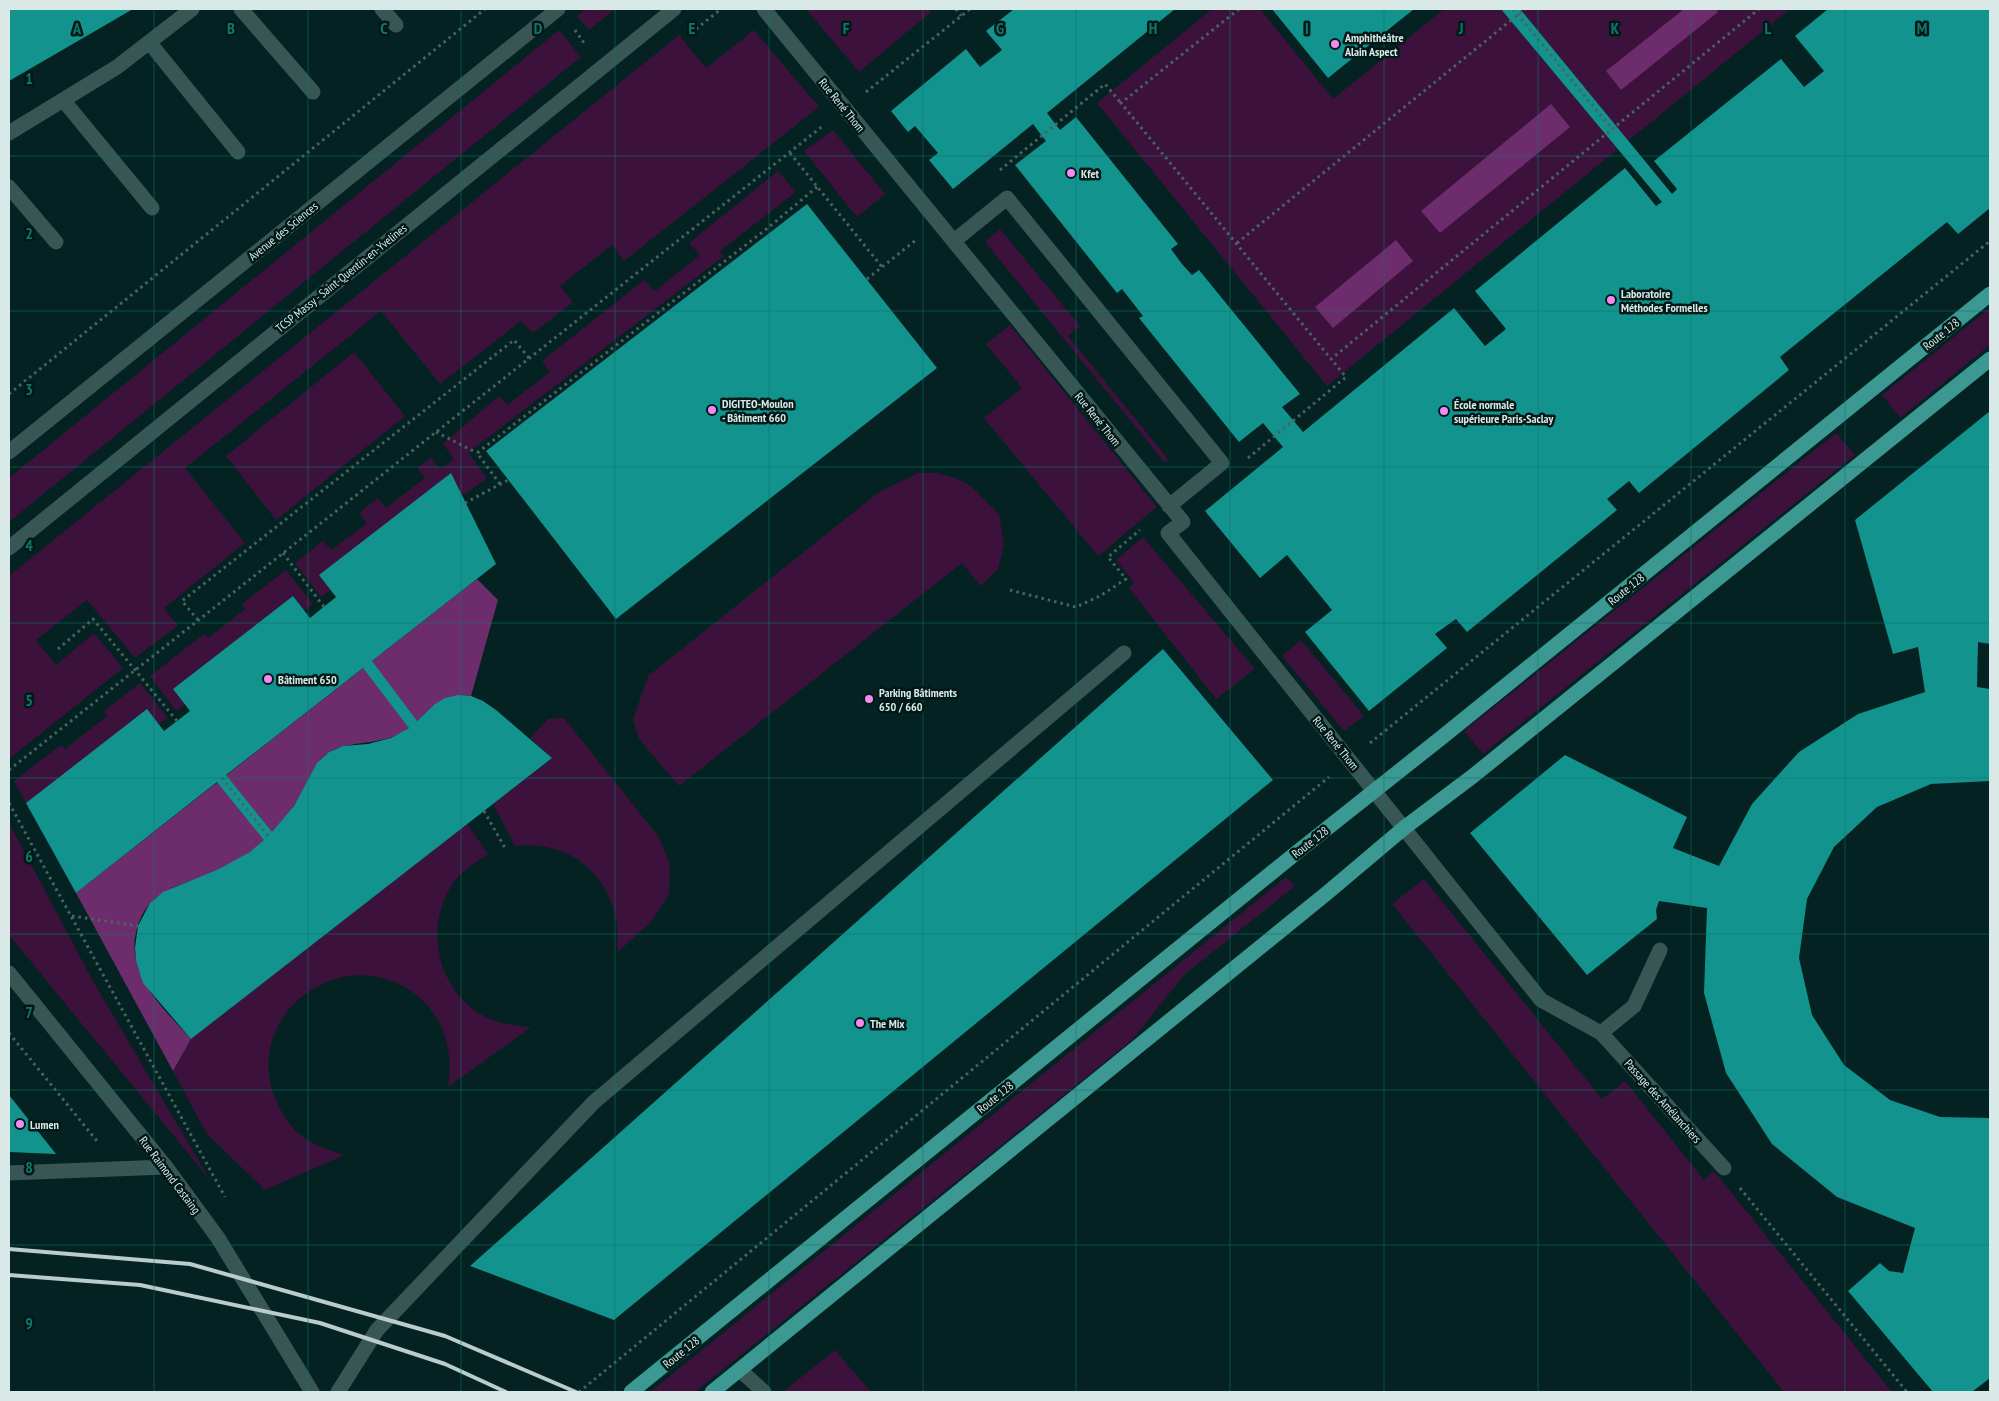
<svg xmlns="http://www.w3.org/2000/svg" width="1999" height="1401" viewBox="0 0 1999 1401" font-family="'PT Sans Narrow',sans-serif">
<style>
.green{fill:#3c123c}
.water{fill:#6d2c6c}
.building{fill:#13938d;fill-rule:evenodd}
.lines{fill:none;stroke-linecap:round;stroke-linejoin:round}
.path{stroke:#496462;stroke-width:3;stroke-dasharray:2.5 4;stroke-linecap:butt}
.minor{stroke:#385754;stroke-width:15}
.major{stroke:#3b9892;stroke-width:15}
.rail{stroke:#bacdcb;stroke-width:4}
.grid{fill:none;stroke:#0f766e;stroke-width:1;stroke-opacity:0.55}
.poi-dot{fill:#f38af1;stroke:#001917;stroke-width:2}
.labels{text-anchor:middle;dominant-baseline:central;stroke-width:5;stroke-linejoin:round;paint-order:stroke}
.poi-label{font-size:12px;font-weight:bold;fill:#d8e9e7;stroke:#001917;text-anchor:start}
.street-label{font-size:12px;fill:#d8e9e7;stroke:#001917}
.grid-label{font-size:16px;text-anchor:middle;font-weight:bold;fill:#0f766e;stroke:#001917;stroke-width:5;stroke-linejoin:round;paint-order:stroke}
</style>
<rect width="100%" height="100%" fill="#032221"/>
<path class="green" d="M 586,9 L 615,9 L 589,30 L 577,16 Z
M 806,9 L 929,9 L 931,12 L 859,72 Z
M 1212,9 L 1260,9 L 1333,99 L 1444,9 L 1790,9 L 1327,386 L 1097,103 Z
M 559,30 L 581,57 L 9,522 L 9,478 Z
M 754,30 L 819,107 L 624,261 L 612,245 L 560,286 L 573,302 L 533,333 L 521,321 L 440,384 L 381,311 L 185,468 L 245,543 L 164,608 L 178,626 L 135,658 L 87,600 L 36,640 L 56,665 L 94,633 L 123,668 L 9,759 L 9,576 L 679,35 L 706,68 Z
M 833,130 L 885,194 L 857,217 L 804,151 Z
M 778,171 L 796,192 L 720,251 L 724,256 L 468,453 L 487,478 L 462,496 L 320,576 L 331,590 L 321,597 L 295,563 L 323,541 L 331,550 L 367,523 L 359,513 L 378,498 L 386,508 L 425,478 L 417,468 L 431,458 L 441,469 L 454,459 L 443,444 L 499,396 L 507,405 L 550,372 L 542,361 L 644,280 L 655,291 L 700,255 L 689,243 Z
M 1000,229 L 1080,326 L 1068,336 L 1168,459 L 1165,463 L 985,242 Z
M 1990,308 L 1990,345 L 1900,418 L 1882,395 Z
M 1010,325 L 1157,507 L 1098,556 L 984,418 L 1022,388 L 986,344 Z
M 354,352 L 405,416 L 276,520 L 226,456 Z
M 1836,433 L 1855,455 L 1483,754 L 1464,731 Z
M 918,473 L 936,473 L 955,478 L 971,486 L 999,514 L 1004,545 L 998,569 L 981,586 L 962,563 L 679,786 L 639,739 L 633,720 L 648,676 L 879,492 Z
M 1143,537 L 1255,669 L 1216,699 L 1129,588 L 1134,583 L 1116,560 Z
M 286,570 L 313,604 L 304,611 L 293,596 L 173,689 L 185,705 L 176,711 L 150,676 L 204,634 L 208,638 L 245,609 L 242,604 Z
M 1301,640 L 1364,716 L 1344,731 L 1282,656 Z
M 140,683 L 168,718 L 26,803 L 14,781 L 61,745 L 65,749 L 107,716 L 104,711 Z
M 564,718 L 659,837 L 670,864 L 669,894 L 651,922 L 617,953 C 624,890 582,839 515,846 L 493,804 L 552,758 L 530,738 L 548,719 Z
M 9,823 L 94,983 L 210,1180 L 9,935 Z
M 467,824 L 488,854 C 477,861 467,868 458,877 C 423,918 434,986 480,1014 C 496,1023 513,1026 531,1027 L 448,1087 C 453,1055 447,1024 422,1000 C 352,934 238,1011 276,1100 C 282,1114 291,1128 303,1137 C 315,1146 330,1150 344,1155 L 265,1190 L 207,1134 L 173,1071 L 191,1039 Z
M 1286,877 L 1295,886 L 1184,975 L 1132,1040 L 695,1392 L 650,1392 Z
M 1424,879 L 1602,1099 L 1625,1081 L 1704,1180 L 1714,1171 L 1892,1392 L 1784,1392 L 1392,904 Z
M 835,1350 L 871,1392 L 784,1391 Z"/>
<path class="water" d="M 1684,9 L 1716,9 L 1718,12 L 1621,90 L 1606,71 Z
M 1551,104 L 1570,127 L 1440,233 L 1421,211 Z
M 1396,240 L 1413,261 L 1333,328 L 1315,307 Z
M 477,579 L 498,600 L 471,696 C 430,693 428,720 397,735 C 377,745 343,741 328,753 C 314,763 310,779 301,794 C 289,816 270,838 249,853 C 233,863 216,871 198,878 C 170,889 149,893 138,925 C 122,972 163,1008 191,1039 L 173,1071 L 76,893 Z"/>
<path class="building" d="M 9,9 L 133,9 L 9,81 Z
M 1014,9 L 1175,9 L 1047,113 L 1060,130 L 1076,117 L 1178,244 L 1171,249 L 1182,264 L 1192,275 L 1199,270 L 1300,394 L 1282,407 L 1303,432 L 1454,308 L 1485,346 L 1506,329 L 1475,291 L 1625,168 L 1656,206 L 1662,202 L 1501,9 L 1520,9 L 1672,194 L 1677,189 L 1654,161 L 1781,59 L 1804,87 L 1824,71 L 1795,36 L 1828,9 L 1990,9 L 1990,208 L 1958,234 L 1947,222 L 1780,357 L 1789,370 L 1639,493 L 1629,481 L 1607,499 L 1617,510 L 1467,632 L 1456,619 L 1435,634 L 1447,648 L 1369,711 L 1305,632 L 1332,610 L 1287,555 L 1260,578 L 1205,511 L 1283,447 L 1263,423 L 1239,442 L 1139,318 L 1143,316 L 1122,289 L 1117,293 L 1015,165 L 1046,141 L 1042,136 L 1033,124 L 953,189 L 929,160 L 938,153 L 915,126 L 908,132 L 891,111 L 966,49 L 980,67 L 1002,50 L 986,31 Z
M 1272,9 L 1414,9 L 1328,78 Z
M 807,204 L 937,368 L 616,619 L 486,451 Z
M 1990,411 L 1990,644 L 1978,642 L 1977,687 L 1990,689 L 1990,781 L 1931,784 L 1877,807 L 1834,847 L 1807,899 L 1799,958 L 1812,1015 L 1844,1065 L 1890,1100 L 1940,1117 L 1990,1118 L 1990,1378 L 1972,1392 L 1933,1392 L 1848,1291 L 1880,1263 L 1889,1271 L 1903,1273 L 1915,1228 L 1837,1197 L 1772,1144 L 1726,1073 L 1704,993 L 1707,908 L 1659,901 L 1656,910 L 1657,919 L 1587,975 L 1470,833 L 1565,755 L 1687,817 L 1673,848 L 1719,866 L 1752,804 L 1799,752 L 1858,714 L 1925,692 L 1918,647 L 1893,654 L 1855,520 Z
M 451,473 L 496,564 L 372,661 L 417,721 L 435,704 L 445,698 L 458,695 L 471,696 L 483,701 L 496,710 L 552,758 L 191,1039 L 143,983 L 136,961 L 135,948 L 138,926 L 150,903 L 163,892 L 219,869 L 250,852 L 264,840 L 217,782 L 76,893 L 26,803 L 147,709 L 164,731 L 190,711 L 173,689 L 293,596 L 310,618 L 336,597 L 319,575 ZM 363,668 L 409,728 L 391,738 L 368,744 L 343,746 L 329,752 L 317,763 L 294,806 L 272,832 L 226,775 Z
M 1163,649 L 1273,780 L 614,1320 L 470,1266 Z
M 9,1095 L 56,1154 L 9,1152 Z"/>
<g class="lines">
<path class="path" d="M 956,9 L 961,16
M 1239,9 L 1121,103 L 1331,359 L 1759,9
M 1513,9 L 1612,129
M 696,29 L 721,9
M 575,30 L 584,43 L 587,41
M 866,92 L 970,9
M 790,153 L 882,267
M 1000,170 L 1105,84 L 1121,103
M 1237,243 L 1525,9
M 867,279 L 916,240
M 9,394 L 485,9
M 436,432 L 477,453
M 1248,458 L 1346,377 L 1331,359
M 500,484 L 477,453 L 769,227 L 817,187
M 465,503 L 508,480
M 283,553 L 324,607
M 1010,590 L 1076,607 L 1100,596 L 1126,579 L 1108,557 L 1140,530
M 198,620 L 182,601 L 514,340 L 529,358
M 58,649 L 93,619 L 177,721
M 1370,743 L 1990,241
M 9,770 L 824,125
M 222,778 L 268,836
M 9,803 L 225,1197
M 484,811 L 505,848
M 72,916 L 138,926
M 9,1033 L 97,1141
M 1740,1188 L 1907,1392
M 579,1392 L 1329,777"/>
<path class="minor" d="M 241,9 L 313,92
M 382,9 L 396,25
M 764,9 L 1183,522 L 1168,533 L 1541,1000 L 1601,1033 L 1724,1168
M 149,42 L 238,152
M 63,100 L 152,208
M 9,133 L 117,67 L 192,9
M 9,187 L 56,242
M 954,241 L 1007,198 L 1222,463 L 1169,506
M 9,452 L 558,9
M 9,548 L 674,9
M 9,973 L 166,1167 L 218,1238 L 312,1392
M 1601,1033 L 1634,1006 L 1660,950
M 9,1173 L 166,1167
M 740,1370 L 764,1392
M 338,1392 L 377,1330 L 594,1102 L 1124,653"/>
<path class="major" d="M 631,1392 L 1296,853 L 1441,738 L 1990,294
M 712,1392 L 1327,893 L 1404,828 L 1473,776 L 1990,359"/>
<path class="rail" d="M 9,1249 L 190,1264 L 445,1336 L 576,1392
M 9,1275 L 140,1285 L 320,1323 L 445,1364 L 506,1392"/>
</g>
<path class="grid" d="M 154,9 L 154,1392M 308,9 L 308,1392M 461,9 L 461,1392M 615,9 L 615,1392M 769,9 L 769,1392M 923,9 L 923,1392M 1076,9 L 1076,1392M 1230,9 L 1230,1392M 1384,9 L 1384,1392M 1538,9 L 1538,1392M 1691,9 L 1691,1392M 1845,9 L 1845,1392M 9,156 L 1990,156M 9,311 L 1990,311M 9,467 L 1990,467M 9,623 L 1990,623M 9,778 L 1990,778M 9,934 L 1990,934M 9,1090 L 1990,1090M 9,1245 L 1990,1245"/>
<g class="poi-dot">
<circle cx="1335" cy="44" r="5"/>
<circle cx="1071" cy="173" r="5"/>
<circle cx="1611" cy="300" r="5"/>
<circle cx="712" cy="410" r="5"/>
<circle cx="1444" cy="411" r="5"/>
<circle cx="268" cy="679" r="5"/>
<circle cx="869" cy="699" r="5"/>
<circle cx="860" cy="1023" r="5"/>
<circle cx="20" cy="1124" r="5"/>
</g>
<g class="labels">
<g class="poi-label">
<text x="1345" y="37">Amphithéâtre<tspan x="1345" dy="14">Alain Aspect</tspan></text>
<text x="1081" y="173">Kfet</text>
<text x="1621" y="293">Laboratoire<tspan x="1621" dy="14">Méthodes Formelles</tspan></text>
<text x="722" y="403">DIGITEO-Moulon<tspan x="722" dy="14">- Bâtiment 660</tspan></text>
<text x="1454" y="404">École normale<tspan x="1454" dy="14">supérieure Paris-Saclay</tspan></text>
<text x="278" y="679">Bâtiment 650</text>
<text x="879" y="692">Parking Bâtiments<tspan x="879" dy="14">650 / 660</tspan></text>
<text x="870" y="1023">The Mix</text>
<text x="30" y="1124">Lumen</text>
</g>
<g class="street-label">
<text transform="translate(842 105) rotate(51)">Rue René Thom</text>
<text transform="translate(283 231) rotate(-39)">Avenue des Sciences</text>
<text transform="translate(341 278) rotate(-39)">TCSP Massy - Saint-Quentin-en-Yvelines</text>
<text transform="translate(1941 334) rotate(-39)">Route 128</text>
<text transform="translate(1098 419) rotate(51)">Rue René Thom</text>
<text transform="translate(1626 589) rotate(-39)">Route 128</text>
<text transform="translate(1336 743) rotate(51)">Rue René Thom</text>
<text transform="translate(1310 842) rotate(-38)">Route 128</text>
<text transform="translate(995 1097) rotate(-39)">Route 128</text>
<text transform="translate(1663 1101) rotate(48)">Passage des Amélanchiers</text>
<text transform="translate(170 1175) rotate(53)">Rue Raimond Castaing</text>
<text transform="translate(681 1352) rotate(-39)">Route 128</text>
</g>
</g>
<g class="grid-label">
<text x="77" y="34">A</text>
<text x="231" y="34">B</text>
<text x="384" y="34">C</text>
<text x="538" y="34">D</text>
<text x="692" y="34">E</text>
<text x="846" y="34">F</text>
<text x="1000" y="34">G</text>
<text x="1153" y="34">H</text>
<text x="1307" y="34">I</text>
<text x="1461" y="34">J</text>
<text x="1615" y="34">K</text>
<text x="1768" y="34">L</text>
<text x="1922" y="34">M</text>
<text x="29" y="84">1</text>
<text x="29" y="239">2</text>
<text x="29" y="395">3</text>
<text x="29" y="551">4</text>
<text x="29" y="706">5</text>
<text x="29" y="862">6</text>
<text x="29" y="1018">7</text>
<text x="29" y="1173">8</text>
<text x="29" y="1329">9</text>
</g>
<rect width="1999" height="1401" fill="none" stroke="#d8e9e7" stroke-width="20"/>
</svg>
